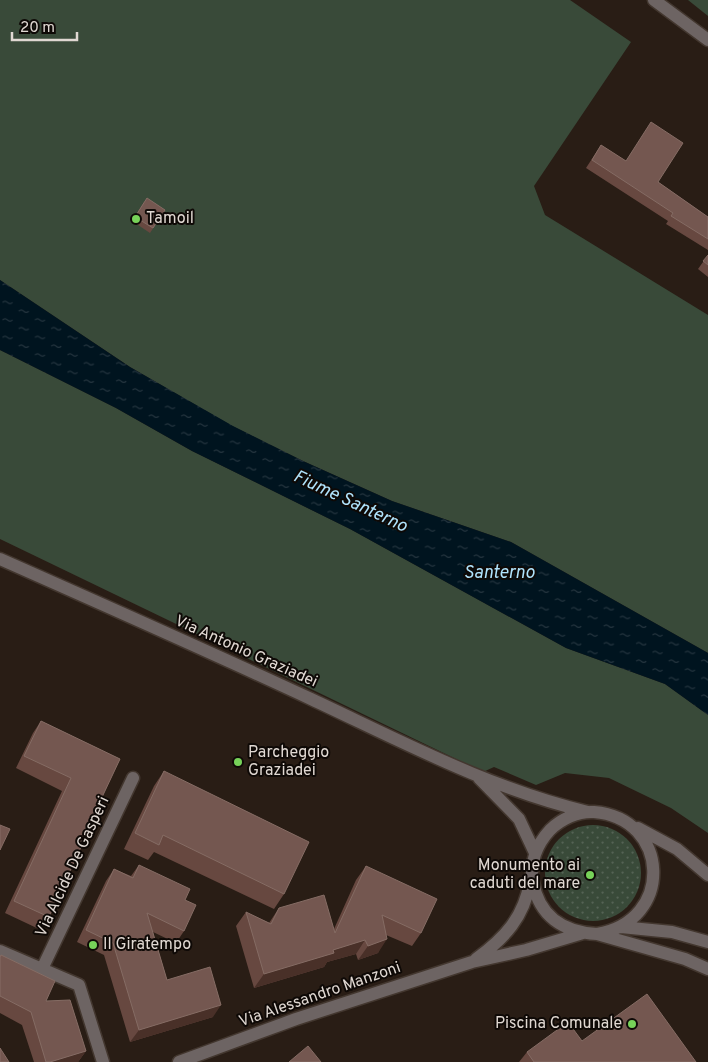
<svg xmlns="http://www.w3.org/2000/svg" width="708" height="1062" viewBox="0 0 708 1062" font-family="Overpass,sans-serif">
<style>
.grass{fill:url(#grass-dots)}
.park{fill:#394a39}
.water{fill:url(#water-ripples)}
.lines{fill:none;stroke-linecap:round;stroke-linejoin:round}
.minor-casing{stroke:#43372f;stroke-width:15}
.minor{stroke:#6d6463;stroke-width:12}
.wall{fill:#674840}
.shaded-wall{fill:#493028}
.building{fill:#745750;stroke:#856c64}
.poi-dot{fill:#77d259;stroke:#0e0906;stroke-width:2}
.labels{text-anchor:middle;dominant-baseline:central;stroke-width:4;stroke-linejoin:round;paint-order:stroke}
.poi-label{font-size:16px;fill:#e0d8d2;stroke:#0e0906;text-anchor:start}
.street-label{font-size:16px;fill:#e0d8d2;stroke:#0e0906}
.water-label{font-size:18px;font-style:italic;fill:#b0e3fc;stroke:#0e0906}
</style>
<defs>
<pattern id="grass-dots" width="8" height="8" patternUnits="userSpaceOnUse" patternTransform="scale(1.25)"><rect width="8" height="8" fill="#394a39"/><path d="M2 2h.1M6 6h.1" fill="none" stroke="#556355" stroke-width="1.8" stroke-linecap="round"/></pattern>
<pattern id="water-ripples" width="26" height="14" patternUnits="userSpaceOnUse" patternTransform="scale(1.25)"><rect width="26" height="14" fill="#00141f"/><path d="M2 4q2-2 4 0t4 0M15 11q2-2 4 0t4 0" fill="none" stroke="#25353f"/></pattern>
</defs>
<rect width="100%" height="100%" fill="#291d15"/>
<path class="grass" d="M545 873a48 48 0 1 1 96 0a48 48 0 1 1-96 0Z"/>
<path class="park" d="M 0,0 L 570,0 L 631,42 L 534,186 L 545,215 L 708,315 L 708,653 L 511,542 L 392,501 L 303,461 L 232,426 L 130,367 L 0,280 Z
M 688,0 L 708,0 L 708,16 Z
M 0,350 L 116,408 L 192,451 L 350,529 L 566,648 L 665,684 L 708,715 L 708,833 L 671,808 L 609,778 L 565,773 L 536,785 L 494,767 L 483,772 L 0,539 Z"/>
<path class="water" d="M 0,280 L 130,367 L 233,426 L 303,461 L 392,501 L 511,542 L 708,653 L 708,715 L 665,684 L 566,648 L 350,529 L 192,451 L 116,408 L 0,350 Z"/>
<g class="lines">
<defs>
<path id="minor" d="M 654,0 L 708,40
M 0,559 C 104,605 208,651 311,699 C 401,741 491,789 588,812
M 479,778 L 519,819 L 535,853
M 638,828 L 677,849 L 708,875
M 621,927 L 672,932 L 708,942
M 597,934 C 675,921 670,818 594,812 C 578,811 561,819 550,830 C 537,844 529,863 533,882 C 539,916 563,932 597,934 L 685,959 L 708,969
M 0,951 L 79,985 L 103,1062
M 476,959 C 505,938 524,917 530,882
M 42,969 L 133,778
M 179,1062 L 296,1019 L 472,962 L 526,950 L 583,933"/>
</defs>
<use href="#minor" class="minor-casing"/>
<use href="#minor" class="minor"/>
</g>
<path class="wall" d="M 601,145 L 658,182 L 708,217 L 708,250 L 666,224 L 668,221 L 586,168 Z
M 144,202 L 165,210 L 150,233 L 132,221 Z
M 708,255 L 708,277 L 698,269 Z
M 41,721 L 120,759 L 79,846 L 49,917 L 41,930 L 5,913 L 62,791 L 16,768 L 33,733 Z
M 164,771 L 284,894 L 274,909 L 154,852 L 148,860 L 124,849 L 154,786 Z
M 139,865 L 185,900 L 184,931 L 176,943 L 153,932 L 167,980 L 213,1017 L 130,1042 L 104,955 L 77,942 L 106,881 L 114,869 L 131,876 Z
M 366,866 L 421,933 L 412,946 L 386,935 L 378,953 L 358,960 L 356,954 L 327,962 L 324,967 L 254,988 L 236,926 L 246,912 L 269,923 L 279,908 L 334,929 L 356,880 Z
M 0,956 L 46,1001 L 86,1051 L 78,1062 L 34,1062 L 22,1025 L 0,1013 Z
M 582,1041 L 696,1062 L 519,1062 L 527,1052 Z"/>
<path class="shaded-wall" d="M 387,939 L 378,953 L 358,960 L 368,946 Z
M 365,940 L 356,954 L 327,962 L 324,967 L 254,988 L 264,974 L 333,950 Z
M 221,1005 L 213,1017 L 130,1042 L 139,1030 Z
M 86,1051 L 78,1062 L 50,1062 Z"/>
<path class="building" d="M 651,122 L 683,143 L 658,182 L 708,217 L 708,239 L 671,216 L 673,213 L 592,160 L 601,145 L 626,161 Z
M 147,198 L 165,210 L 153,228 L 135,217 Z
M 708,255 L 708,265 L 703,261 Z
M 41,721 L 120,759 L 79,846 L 81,847 L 49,917 L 14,901 L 71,778 L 24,756 Z
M 164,771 L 309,842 L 284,894 L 163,835 L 159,845 L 135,833 Z
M 0,825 L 10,829 L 0,850 Z
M 139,865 L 190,889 L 185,900 L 196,905 L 184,931 L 147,913 L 167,980 L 210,967 L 221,1005 L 139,1030 L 113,943 L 86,930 L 114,869 L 133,878 Z
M 366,866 L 437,899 L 421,933 L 382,915 L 387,939 L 368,946 L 365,940 L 333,950 L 334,953 L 264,974 L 246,912 L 271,924 L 279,908 L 324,895 L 335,933 Z
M 1,955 L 55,981 L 46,1001 L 70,1000 L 86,1051 L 50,1062 L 46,1062 L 31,1012 L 0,996 L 0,957 Z
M 647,994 L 696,1062 L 534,1062 L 527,1052 L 568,1022 L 582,1041 Z
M 308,1046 L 321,1062 L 289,1062 Z
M 0,1048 L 9,1062 L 0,1062 Z"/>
<g class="poi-dot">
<circle cx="136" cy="219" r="5"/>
<circle cx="238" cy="762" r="5"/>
<circle cx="590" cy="875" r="5"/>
<circle cx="93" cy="945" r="5"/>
<circle cx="632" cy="1024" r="5"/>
</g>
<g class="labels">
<g class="poi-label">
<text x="146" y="219">Tamoil</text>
<text x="248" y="753">Parcheggio<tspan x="248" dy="18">Graziadei</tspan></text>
<text x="580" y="866" text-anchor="end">Monumento ai<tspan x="580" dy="18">caduti del mare</tspan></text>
<text x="103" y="945">Il Giratempo</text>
<text x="622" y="1024" text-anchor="end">Piscina Comunale</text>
</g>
<g class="street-label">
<text transform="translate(246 652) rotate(24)">Via Antonio Graziadei</text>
<text transform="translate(73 867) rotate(-65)">Via Alcide De Gasperi</text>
<text transform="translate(320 995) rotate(-19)">Via Alessandro Manzoni</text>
</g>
<g class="water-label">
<text transform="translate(350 502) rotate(25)">Fiume Santerno</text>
<text x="499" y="573">Santerno</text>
</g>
</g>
<path d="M12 32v8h65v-8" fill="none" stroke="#e0d8d2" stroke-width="2.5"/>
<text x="20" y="32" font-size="15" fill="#e0d8d2" stroke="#0e0906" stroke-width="4" paint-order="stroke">20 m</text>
</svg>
